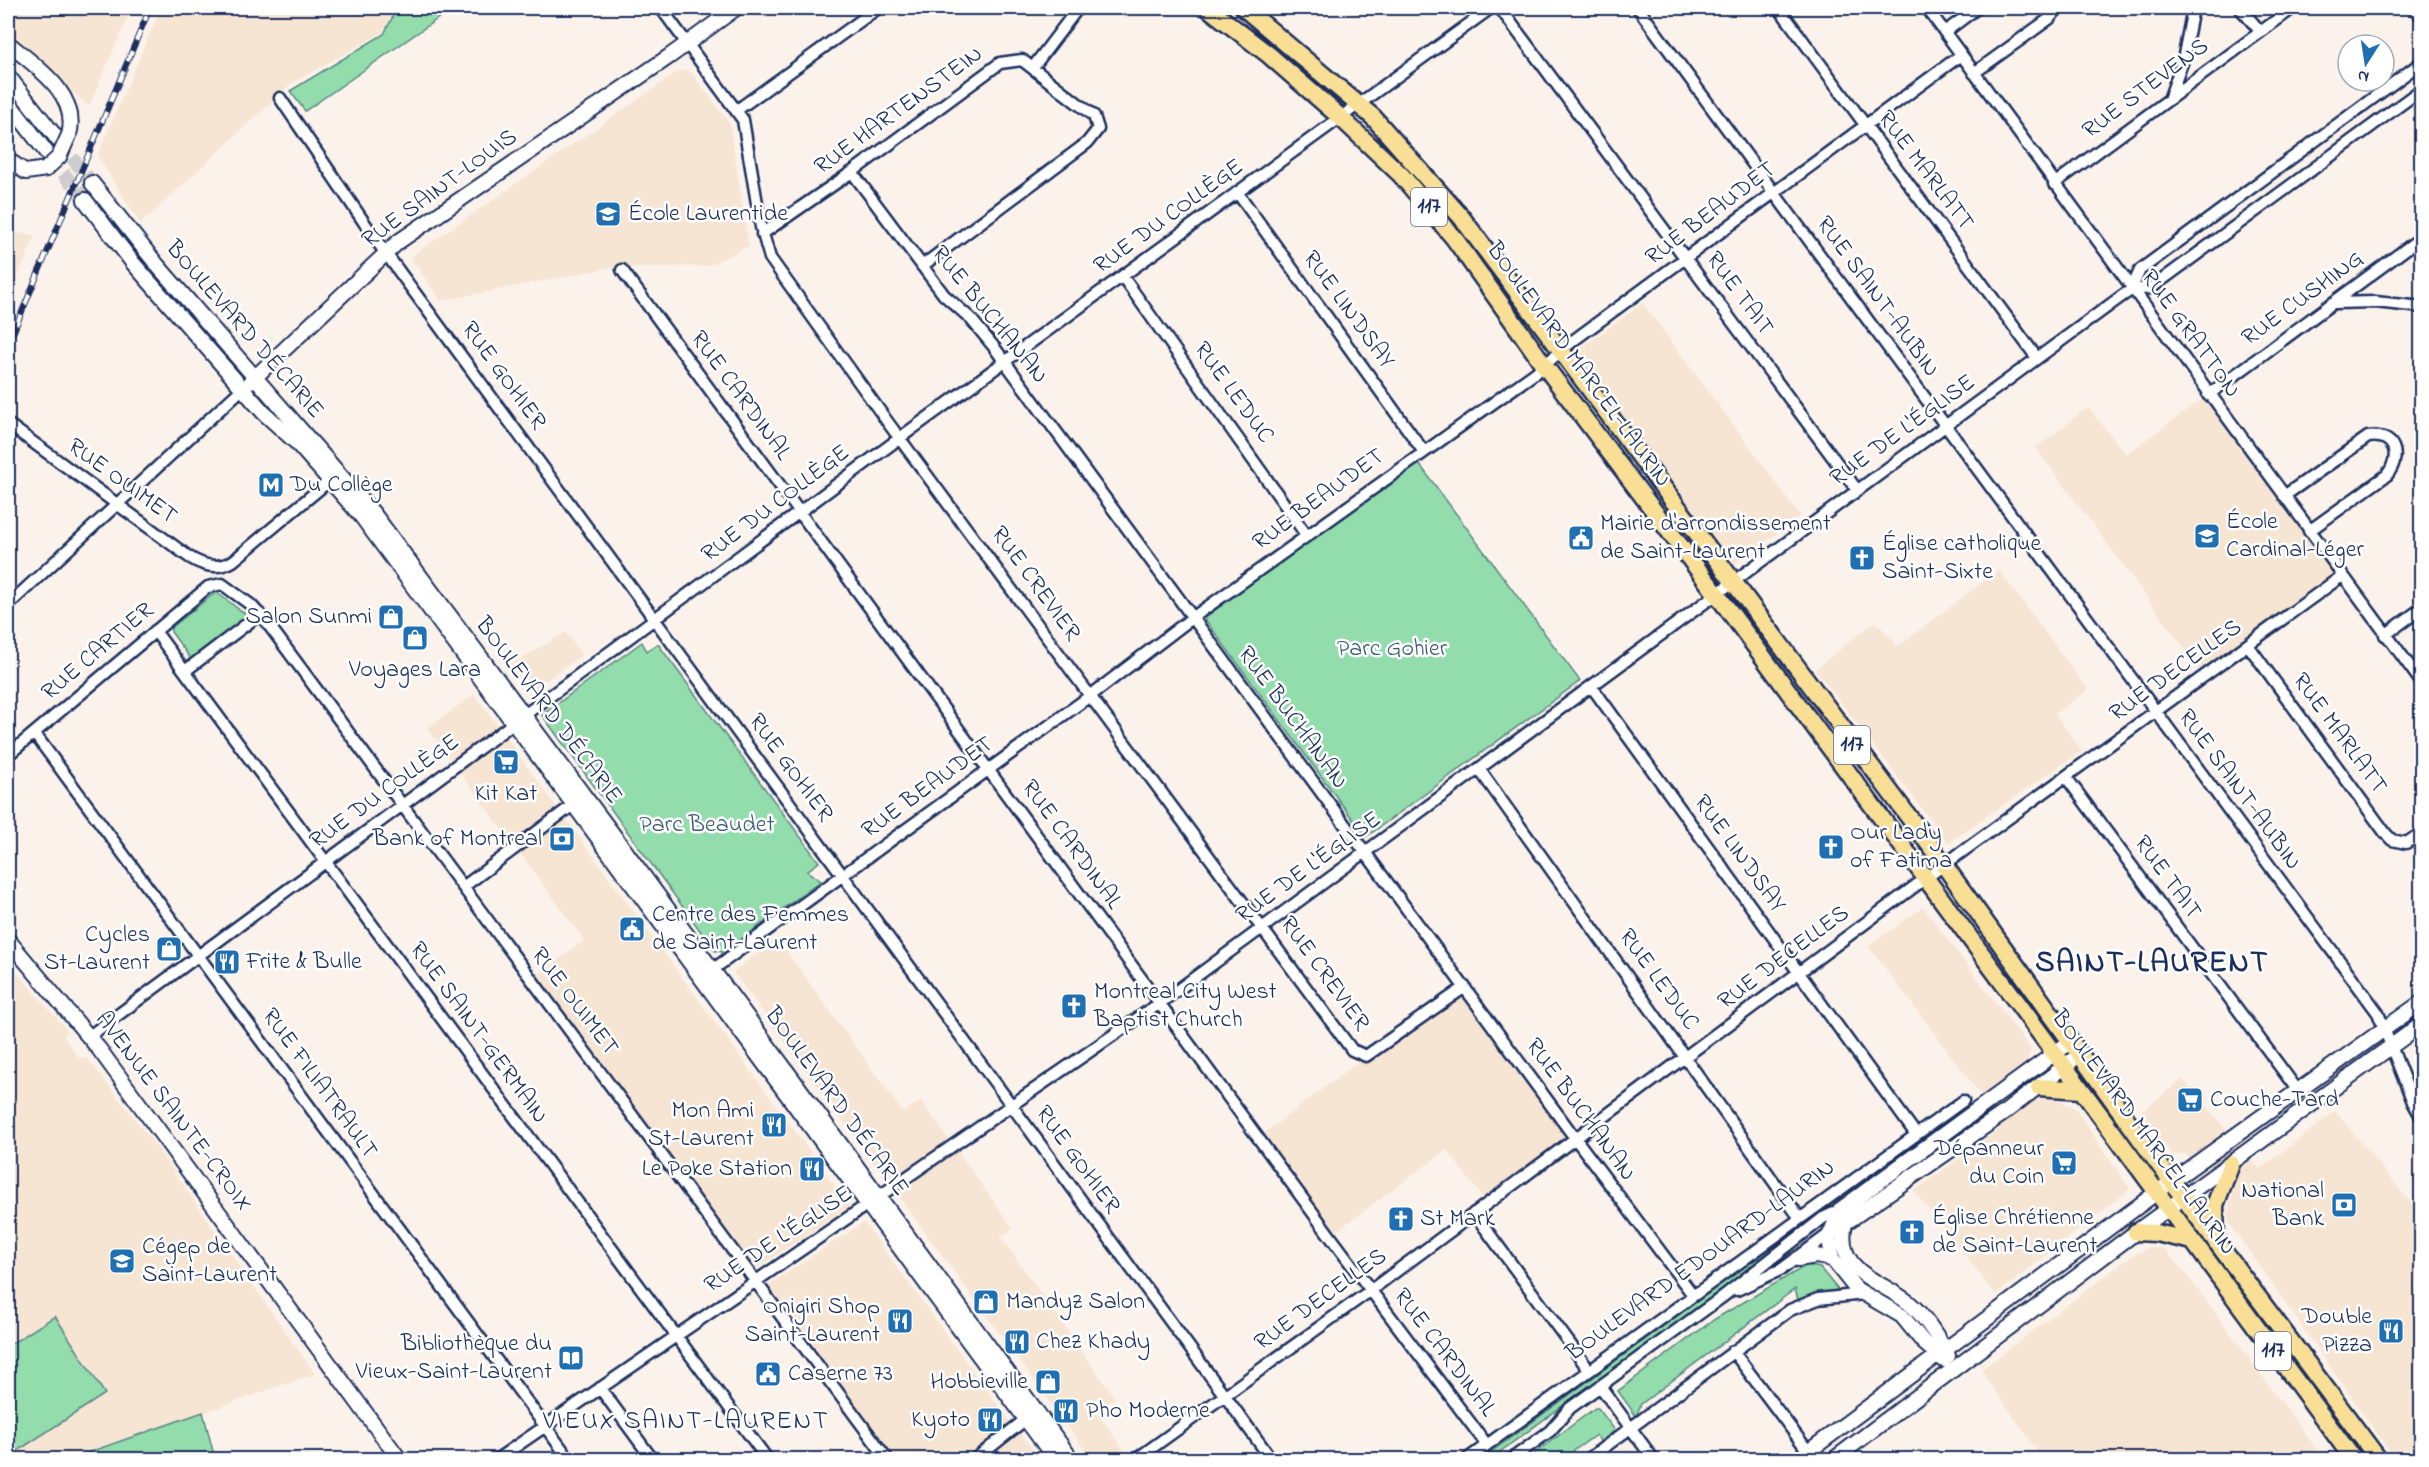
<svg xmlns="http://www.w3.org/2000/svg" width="2429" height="1467" viewBox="0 0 2429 1467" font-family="'Indie Flower',sans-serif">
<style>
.built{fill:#f7e5d4}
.green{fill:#93dcab;stroke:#578684;stroke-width:1.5}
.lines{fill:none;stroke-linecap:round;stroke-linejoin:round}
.secondary-tunnel{stroke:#cecccf;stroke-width:14;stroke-dasharray:14 7;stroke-linecap:butt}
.street-casing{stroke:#1b2f5e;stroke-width:15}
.secondary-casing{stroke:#1b2f5e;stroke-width:18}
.primary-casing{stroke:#1b2f5e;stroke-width:21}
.street{stroke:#fff;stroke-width:10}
.secondary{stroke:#fff;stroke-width:14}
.primary{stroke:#f9df96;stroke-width:16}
.rail-casing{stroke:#1b2f5e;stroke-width:6}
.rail{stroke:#fff;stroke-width:4;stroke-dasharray:11;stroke-linecap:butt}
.secondary-bridge-casing{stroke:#1b2f5e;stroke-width:18;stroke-linecap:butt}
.secondary-bridge{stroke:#fff;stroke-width:14}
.labels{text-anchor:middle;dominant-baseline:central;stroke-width:5;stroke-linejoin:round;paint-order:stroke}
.shield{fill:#fff;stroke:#5f6d8e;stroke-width:1.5}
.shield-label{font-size:22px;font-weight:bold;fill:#1b2f5e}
.street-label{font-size:24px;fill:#1b2f5e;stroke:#fff}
.poi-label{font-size:24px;fill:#1b2f5e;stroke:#fff;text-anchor:start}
.park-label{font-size:24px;fill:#395a71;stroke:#fff}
.neighbourhood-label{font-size:26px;letter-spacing:1.5px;fill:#1b2f5e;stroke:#fff}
.district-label{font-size:30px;font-weight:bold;letter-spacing:1.5px;fill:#1b2f5e;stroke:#fff}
</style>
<rect width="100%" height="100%" fill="#fbf3eb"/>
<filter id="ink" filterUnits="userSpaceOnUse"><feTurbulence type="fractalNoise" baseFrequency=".0167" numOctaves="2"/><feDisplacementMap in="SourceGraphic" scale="12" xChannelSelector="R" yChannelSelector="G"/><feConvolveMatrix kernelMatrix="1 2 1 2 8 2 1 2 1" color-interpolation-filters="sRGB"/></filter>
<g filter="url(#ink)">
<path class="built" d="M 8,8 L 132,8 L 89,107 L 8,32 Z
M 161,8 L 395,8 L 384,32 L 291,84 L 141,224 L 97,156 Z
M 687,70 L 692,73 L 730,124 L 749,246 L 708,266 L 609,268 L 441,301 L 410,257 L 679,71 Z
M 8,232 L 35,235 L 8,303 Z
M 1643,303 L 1801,516 L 1750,553 L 1747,552 L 1736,563 L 1727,557 L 1579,355 L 1581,348 Z
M 2208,395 L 2342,576 L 2205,676 L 2036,448 L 2088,407 L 2126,454 Z
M 1999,570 L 2088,690 L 2055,714 L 2082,751 L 1948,843 L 1815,669 L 1876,621 L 1898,646 Z
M 566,632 L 582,655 L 528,693 L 509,666 Z
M 474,694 L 850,1206 L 754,1270 L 535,978 L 584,940 L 427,728 Z
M 1923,907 L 2031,1049 L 2028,1059 L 2059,1100 L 2075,1108 L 2130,1189 L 1996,1295 L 1914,1191 L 2001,1128 L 1978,1091 L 1868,946 Z
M 777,938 L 903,1112 L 921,1101 L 1013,1228 L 1001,1237 L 1115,1398 L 1097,1413 L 1131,1459 L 1092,1459 L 733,972 Z
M 8,963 L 67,1030 L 64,1037 L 79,1058 L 87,1058 L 158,1149 L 315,1374 L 70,1459 L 8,1459 Z
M 1465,987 L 1575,1138 L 1488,1205 L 1447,1150 L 1330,1236 L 1258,1138 L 1366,1056 Z
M 2183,1079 L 2260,1169 L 2335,1111 L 2421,1215 L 2422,1289 L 2418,1293 L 2422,1298 L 2421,1459 L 2395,1459 L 2228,1222 L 2229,1203 L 2236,1185 L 2184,1154 L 2172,1155 L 2139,1113 Z
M 864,1222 L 1011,1423 L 965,1459 L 893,1459 L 767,1286 Z
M 2149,1247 L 2164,1249 L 2187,1275 L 2324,1459 L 2043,1459 L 1981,1370 L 2130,1257 Z
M 1019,1432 L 1040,1459 L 980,1460 Z"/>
<path class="green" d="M 397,8 L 453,8 L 305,111 L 290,91 L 384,34 Z
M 1415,465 L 1420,465 L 1580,681 L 1366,837 L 1204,618 Z
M 216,592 L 249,617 L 191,659 L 171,632 L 171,628 Z
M 642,642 L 647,651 L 658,644 L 819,862 L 807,871 L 821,881 L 722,953 L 720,950 L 715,951 L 542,715 Z
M 1961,1114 L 1490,1459 L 1480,1460 L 1944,1121 Z
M 1807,1265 L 1820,1268 L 1839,1291 L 1821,1292 L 1798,1300 L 1795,1289 L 1641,1404 L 1636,1416 L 1618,1391 L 1715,1319 Z
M 55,1316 L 105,1394 L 8,1457 L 8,1346 Z
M 1595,1408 L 1598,1408 L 1617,1433 L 1602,1444 L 1596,1435 L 1562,1459 L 1526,1460 Z
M 203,1412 L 215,1459 L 70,1459 Z"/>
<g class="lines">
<path class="secondary-tunnel" d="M 59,141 L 92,183
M 50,157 L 85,200"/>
<defs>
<path id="street" d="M 661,8 L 743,120 L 761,227 L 770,258 L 889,424 L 1352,1050 L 1366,1056 L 1465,987
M 1500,8 L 1857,490
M 1638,8 L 2378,1013 L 2413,1102 L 2422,1118
M 1779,8 L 2037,358
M 1927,8 L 2422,683
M 2240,8 L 2260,31
M 1945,32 L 1977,8
M 1034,66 L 1078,8
M 1974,73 L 2049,19 L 2058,8
M 2170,97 L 2183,60 L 2193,8
M 280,98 L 376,240 L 1272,1460
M 737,110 L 878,8
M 852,172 L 944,295 L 970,318 L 994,347 L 1575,1138 L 1693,1295
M 2054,184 L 2293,8
M 1237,192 L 1424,452
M 762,234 L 852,172 L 1000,63 L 1022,60 L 1094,116 L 1098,129 L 1087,143 L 922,266
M 622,270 L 1330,1236 L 1487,1445
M 1123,277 L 1307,536
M 2131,290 L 2140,270 L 2422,62
M 2334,303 L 2375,302 L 2422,307
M 2208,395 L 2422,237
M 8,424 L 189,557 C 203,566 218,570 233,561 L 335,476
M 2284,496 L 2368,437 C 2395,433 2402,456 2387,475 L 2309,531
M 8,605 L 243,388
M 155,631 L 768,1460
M 2385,635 L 2422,608
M 2248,645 L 2386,834 L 2392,840 L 2406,843 L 2422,833
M 185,671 L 260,614
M 1592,687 L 1915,1133
M 34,733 L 570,1460
M 8,755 L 208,587 L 222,584 L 251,605 L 268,624 L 888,1460
M 1479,769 L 1799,1217
M 2066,777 L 2298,1091
M 463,887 L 573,805
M 708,973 L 1090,696 L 1192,618 L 1535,373 L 1574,340 L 1961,55
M 88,1037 L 912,429 L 1491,8
M 1474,1213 L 1589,1370
M 1737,1290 L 1782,1269 L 1833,1231
M 1733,1351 L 1808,1451
M 1600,1386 L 1654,1460
M 600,1388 L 653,1460
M 496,1460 L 1160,1003 L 2122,296 L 2131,290 L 2151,288 L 2422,89
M 974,1460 L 1026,1419
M 1135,1460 L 1371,1290 L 1926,878 L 2342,576
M 1466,1460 L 1963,1101
M 1510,1460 L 1550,1431 L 1570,1408 L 1721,1298 L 1823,1218 L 1840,1210
M 1587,1460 L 1790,1310 L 1818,1299 L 1864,1294"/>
<path id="secondary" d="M 2416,8 L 2422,15
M 8,43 C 35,66 80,94 69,135
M 8,76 L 59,141
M 8,102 L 50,157
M 8,160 L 26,172 L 46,169
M 92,183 L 158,266 L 373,513 L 620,844 L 1072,1460
M 85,200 L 133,263 L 264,413 L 296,442 L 362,517 L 1056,1460
M 251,381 L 398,242 L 670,56 L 736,8
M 8,940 L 99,1049 L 400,1460
M 1798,1259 L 1816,1256 L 1832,1259
M 1948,1356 C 1938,1337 1926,1317 1909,1303 C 1879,1279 1834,1273 1845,1223 L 2004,1113 L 2079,1055
M 1944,1360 L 1924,1343 L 1902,1316 L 1856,1289 L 1832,1259 L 1829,1237 L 1840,1210 L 2070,1042
M 1797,1460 L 2172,1181 L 2422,1002
M 1833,1460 L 2136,1232 L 2422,1024"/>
<path id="primary" d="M 1208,8 L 1269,55 L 1340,117 L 1401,175 L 1454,238 L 1544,365 L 1727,608 L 2354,1460
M 1244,8 L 1373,117 L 1462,218 L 1929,844 L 2155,1159 L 2379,1460
M 2039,1087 L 2081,1090
M 2136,1232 L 2156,1233 L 2193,1241
M 2216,1242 L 2215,1205 L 2231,1164"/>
</defs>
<use href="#street" class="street-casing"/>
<use href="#secondary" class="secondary-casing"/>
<use href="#primary" class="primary-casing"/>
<use href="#street" class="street"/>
<use href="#secondary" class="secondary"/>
<use href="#primary" class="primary"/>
<defs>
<path id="rail" d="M 8,345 L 150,8"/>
</defs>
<use href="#rail" class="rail-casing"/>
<use href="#rail" class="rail"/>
<defs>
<path id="secondary-bridge" d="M 46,169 L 59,157 L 69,135"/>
</defs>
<use href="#secondary-bridge" class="secondary-bridge-casing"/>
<use href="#secondary-bridge" class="secondary-bridge"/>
</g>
</g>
<defs>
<symbol id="school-square" viewBox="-11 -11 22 22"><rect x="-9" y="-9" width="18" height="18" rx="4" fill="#1f6fb2" stroke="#fff"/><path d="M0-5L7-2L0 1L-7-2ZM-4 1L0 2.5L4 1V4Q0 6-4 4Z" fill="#fff"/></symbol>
<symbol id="metro-square" viewBox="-11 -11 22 22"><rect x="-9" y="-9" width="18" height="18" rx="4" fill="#1f6fb2" stroke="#fff"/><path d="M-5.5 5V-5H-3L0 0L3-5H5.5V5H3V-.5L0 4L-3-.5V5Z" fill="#fff"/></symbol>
<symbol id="civic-square" viewBox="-11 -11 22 22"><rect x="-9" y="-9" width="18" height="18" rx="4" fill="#1f6fb2" stroke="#fff"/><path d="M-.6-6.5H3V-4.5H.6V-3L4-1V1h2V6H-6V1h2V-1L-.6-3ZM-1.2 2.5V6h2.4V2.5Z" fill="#fff"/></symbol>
<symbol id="church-square" viewBox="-11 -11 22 22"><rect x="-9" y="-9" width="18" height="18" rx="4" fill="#1f6fb2" stroke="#fff"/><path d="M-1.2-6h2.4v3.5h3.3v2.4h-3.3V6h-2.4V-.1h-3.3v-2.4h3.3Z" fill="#fff"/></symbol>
<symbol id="shop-square" viewBox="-11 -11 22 22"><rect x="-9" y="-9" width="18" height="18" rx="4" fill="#1f6fb2" stroke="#fff"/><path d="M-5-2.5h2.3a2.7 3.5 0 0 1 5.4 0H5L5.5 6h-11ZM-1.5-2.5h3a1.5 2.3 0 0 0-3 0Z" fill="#fff"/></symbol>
<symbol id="supermarket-square" viewBox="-11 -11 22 22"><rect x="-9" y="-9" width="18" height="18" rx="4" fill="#1f6fb2" stroke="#fff"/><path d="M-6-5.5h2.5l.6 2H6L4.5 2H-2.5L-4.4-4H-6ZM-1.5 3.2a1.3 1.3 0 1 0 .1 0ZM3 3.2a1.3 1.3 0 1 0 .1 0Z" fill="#fff"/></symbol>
<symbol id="bank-square" viewBox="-11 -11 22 22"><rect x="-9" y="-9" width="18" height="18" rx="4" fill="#1f6fb2" stroke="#fff"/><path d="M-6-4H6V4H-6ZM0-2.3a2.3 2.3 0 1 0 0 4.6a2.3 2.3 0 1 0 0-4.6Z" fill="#fff"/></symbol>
<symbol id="restaurant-square" viewBox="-11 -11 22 22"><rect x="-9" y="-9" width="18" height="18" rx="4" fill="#1f6fb2" stroke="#fff"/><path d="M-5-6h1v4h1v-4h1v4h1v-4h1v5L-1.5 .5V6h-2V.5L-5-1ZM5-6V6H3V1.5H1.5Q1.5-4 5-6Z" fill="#fff"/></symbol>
<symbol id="university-square" viewBox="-11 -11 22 22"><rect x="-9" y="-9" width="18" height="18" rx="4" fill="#1f6fb2" stroke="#fff"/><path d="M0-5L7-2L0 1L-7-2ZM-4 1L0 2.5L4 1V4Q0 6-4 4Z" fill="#fff"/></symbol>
<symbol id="library-square" viewBox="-11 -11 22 22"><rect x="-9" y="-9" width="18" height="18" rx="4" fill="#1f6fb2" stroke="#fff"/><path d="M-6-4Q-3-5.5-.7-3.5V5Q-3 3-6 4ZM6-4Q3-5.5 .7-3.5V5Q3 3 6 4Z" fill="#fff"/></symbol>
</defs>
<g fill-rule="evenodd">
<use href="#school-square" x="593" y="199" width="30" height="30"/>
<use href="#metro-square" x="256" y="470" width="30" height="30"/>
<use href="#school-square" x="2192" y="521" width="30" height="30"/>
<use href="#civic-square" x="1566" y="523" width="30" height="30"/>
<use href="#church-square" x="1847" y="543" width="30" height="30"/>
<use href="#shop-square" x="376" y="602" width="30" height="30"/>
<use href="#shop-square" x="400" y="623" width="30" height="30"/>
<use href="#supermarket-square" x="491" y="747" width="30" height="30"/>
<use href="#bank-square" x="547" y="824" width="30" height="30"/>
<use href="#church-square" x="1816" y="832" width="30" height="30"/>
<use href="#civic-square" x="617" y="914" width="30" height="30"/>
<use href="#shop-square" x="154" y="934" width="30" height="30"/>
<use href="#restaurant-square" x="212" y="947" width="30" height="30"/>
<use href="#church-square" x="1059" y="991" width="30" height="30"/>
<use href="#supermarket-square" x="2175" y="1085" width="30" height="30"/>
<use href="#restaurant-square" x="759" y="1110" width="30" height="30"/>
<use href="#supermarket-square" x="2049" y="1148" width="30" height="30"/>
<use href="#restaurant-square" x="797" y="1154" width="30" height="30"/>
<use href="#bank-square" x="2329" y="1190" width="30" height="30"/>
<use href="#church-square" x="1386" y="1204" width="30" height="30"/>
<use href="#church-square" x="1897" y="1217" width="30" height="30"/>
<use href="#university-square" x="107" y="1246" width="30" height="30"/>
<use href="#shop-square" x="971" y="1287" width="30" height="30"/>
<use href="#restaurant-square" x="885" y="1306" width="30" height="30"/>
<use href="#restaurant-square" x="2376" y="1316" width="30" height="30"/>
<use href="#restaurant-square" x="1002" y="1327" width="30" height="30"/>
<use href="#library-square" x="556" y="1343" width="30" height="30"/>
<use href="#civic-square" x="753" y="1359" width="30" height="30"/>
<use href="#shop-square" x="1033" y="1367" width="30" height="30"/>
<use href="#restaurant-square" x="1051" y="1396" width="30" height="30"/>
<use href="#restaurant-square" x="975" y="1405" width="30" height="30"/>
</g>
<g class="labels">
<g class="shield">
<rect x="1411" y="188" width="36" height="38" rx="4.5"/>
<rect x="1834" y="726" width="36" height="38" rx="4.5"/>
<rect x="2255" y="1332" width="36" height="38" rx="4.5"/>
</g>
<g class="shield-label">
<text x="1429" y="207">117</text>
<text x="1852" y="745">117</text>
<text x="2273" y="1351">117</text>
</g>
<g class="street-label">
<text transform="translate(2146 89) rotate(-37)">RUE STEVENS</text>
<text transform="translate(899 111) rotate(-36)">RUE HARTENSTEIN</text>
<text transform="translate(1925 171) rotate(53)">RUE MARLATT</text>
<text transform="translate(440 189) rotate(-36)">RUE SAINT-LOUIS</text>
<text transform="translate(1711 214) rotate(-37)">RUE BEAUDET</text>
<text transform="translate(1169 217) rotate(-36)">RUE DU COLLÈGE</text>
<text transform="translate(1739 294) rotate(54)">RUE TAIT</text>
<text transform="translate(1877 297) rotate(54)">RUE SAINT-AUBIN</text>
<text transform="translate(2303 299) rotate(-36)">RUE CUSHING</text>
<text transform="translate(1348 310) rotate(54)">RUE LINDSAY</text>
<text transform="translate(989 315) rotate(51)">RUE BUCHANAN</text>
<text transform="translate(244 330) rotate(49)">BOULEVARD DÉCARIE</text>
<text transform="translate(2190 334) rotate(54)">RUE GRATTON</text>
<text transform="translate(1578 365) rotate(54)">BOULEVARD MARCEL-LAURIN</text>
<text transform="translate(503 376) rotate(54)">RUE GOHIER</text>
<text transform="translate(1233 393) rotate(54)">RUE LEDUC</text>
<text transform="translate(740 396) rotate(54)">RUE CARDINAL</text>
<text transform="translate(1903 431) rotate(-36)">RUE DE L'ÉGLISE</text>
<text transform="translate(122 482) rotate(36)">RUE OUIMET</text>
<text transform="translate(1319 500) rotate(-36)">RUE BEAUDET</text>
<text transform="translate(776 504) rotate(-37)">RUE DU COLLÈGE</text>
<text transform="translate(1035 584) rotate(54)">RUE CREVIER</text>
<text transform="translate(98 652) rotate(-40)">RUE CARTIER</text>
<text transform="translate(2176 671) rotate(-36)">RUE DECELLES</text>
<text transform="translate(548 711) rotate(53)">BOULEVARD DÉCARIE</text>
<text transform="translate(1292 718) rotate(54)">RUE BUCHANAN</text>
<text transform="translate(2339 734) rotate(54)">RUE MARLATT</text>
<text transform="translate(790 768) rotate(54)">RUE GOHIER</text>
<text transform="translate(928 788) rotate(-36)">RUE BEAUDET</text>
<text transform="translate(2239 790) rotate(54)">RUE SAINT-AUBIN</text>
<text transform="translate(385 792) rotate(-36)">RUE DU COLLÈGE</text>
<text transform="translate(1071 845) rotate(54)">RUE CARDINAL</text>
<text transform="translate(1739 854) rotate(54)">RUE LINDSAY</text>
<text transform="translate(1309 868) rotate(-36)">RUE DE L'ÉGLISE</text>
<text transform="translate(2167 878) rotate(54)">RUE TAIT</text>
<text transform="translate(1784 958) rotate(-37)">RUE DECELLES</text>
<text transform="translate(1324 974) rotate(54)">RUE CREVIER</text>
<text transform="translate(1658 980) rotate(54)">RUE LEDUC</text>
<text transform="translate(574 1002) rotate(53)">RUE OUIMET</text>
<text transform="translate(478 1033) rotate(54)">RUE SAINT-GERMAIN</text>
<text transform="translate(319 1084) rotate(54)">RUE FILIATRAULT</text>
<text transform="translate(836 1102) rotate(54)">BOULEVARD DÉCARIE</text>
<text transform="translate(1580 1110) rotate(54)">RUE BUCHANAN</text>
<text transform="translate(173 1112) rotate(53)">AVENUE SAINTE-CROIX</text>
<text transform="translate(2143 1133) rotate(54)">BOULEVARD MARCEL-LAURIN</text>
<text transform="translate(1077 1160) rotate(54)">RUE GOHIER</text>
<text transform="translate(779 1240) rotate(-34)">RUE DE L'ÉGLISE</text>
<text transform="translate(1701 1261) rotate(-36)">BOULEVARD EDOUARD-LAURIN</text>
<text transform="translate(1321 1300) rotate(-36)">RUE DECELLES</text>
<text transform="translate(1444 1353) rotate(53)">RUE CARDINAL</text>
</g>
<g class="poi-label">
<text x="628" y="214">École Laurentide</text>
<text x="290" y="485">Du Collège</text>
<text x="2226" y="522">École<tspan x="2226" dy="28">Cardinal-Léger</tspan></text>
<text x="1600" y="524">Mairie d'arrondissement<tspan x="1600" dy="28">de Saint-Laurent</tspan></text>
<text x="1882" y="544">Église catholique<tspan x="1882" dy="28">Saint-Sixte</tspan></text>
<text x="372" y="617" text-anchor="end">Salon Sunmi</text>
<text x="415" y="670" text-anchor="middle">Voyages Lara</text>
<text x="506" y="794" text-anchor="middle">Kit Kat</text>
<text x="1850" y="833">Our Lady<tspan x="1850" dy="28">of Fatima</tspan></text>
<text x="542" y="839" text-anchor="end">Bank of Montreal</text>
<text x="652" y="915">Centre des Femmes<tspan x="652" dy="28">de Saint-Laurent</tspan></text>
<text x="150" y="935" text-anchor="end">Cycles<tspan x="150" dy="28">St-Laurent</tspan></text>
<text x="246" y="962">Frite &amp; Bulle</text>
<text x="1094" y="992">Montreal City West<tspan x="1094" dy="28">Baptist Church</tspan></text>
<text x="2210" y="1100">Couche-Tard</text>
<text x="754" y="1111" text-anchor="end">Mon Ami<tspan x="754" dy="28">St-Laurent</tspan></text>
<text x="2044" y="1149" text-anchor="end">Dépanneur<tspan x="2044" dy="28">du Coin</tspan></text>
<text x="792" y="1169" text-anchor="end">Le Poke Station</text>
<text x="2324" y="1191" text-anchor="end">National<tspan x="2324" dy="28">Bank</tspan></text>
<text x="1932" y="1218">Église Chrétienne<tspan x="1932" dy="28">de Saint-Laurent</tspan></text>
<text x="1420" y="1219">St Mark</text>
<text x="142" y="1247">Cégep de<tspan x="142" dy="28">Saint-Laurent</tspan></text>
<text x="1006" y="1302">Mandyz Salon</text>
<text x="880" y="1307" text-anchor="end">Onigiri Shop<tspan x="880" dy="28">Saint-Laurent</tspan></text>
<text x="2372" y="1317" text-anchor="end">Double<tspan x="2372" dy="28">Pizza</tspan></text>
<text x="1036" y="1342">Chez Khady</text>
<text x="552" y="1344" text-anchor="end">Bibliothèque du<tspan x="552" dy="28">Vieux-Saint-Laurent</tspan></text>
<text x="788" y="1374">Caserne 73</text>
<text x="1028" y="1382" text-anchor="end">Hobbieville</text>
<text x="1086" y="1411">Pho Moderne</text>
<text x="970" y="1420" text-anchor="end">Kyoto</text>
</g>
<g class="park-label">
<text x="1392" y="649">Parc Gohier</text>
<text x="707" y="825">Parc Beaudet</text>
</g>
<g class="neighbourhood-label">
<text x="686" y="1422">VIEUX SAINT-LAURENT</text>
</g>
<g class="district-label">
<text x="2152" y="964">SAINT-LAURENT</text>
</g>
</g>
<rect width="2429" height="1467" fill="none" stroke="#fff" stroke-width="30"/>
<rect x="15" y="15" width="2399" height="1437" fill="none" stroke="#1b2f5e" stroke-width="2" filter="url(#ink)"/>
<g transform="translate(2366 63) rotate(192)"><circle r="28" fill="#ffffff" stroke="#a4acbf" stroke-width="1.5"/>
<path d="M0-4.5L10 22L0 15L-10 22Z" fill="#1f6fb2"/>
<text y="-9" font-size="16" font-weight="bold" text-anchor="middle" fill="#1b2f5e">N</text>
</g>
</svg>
